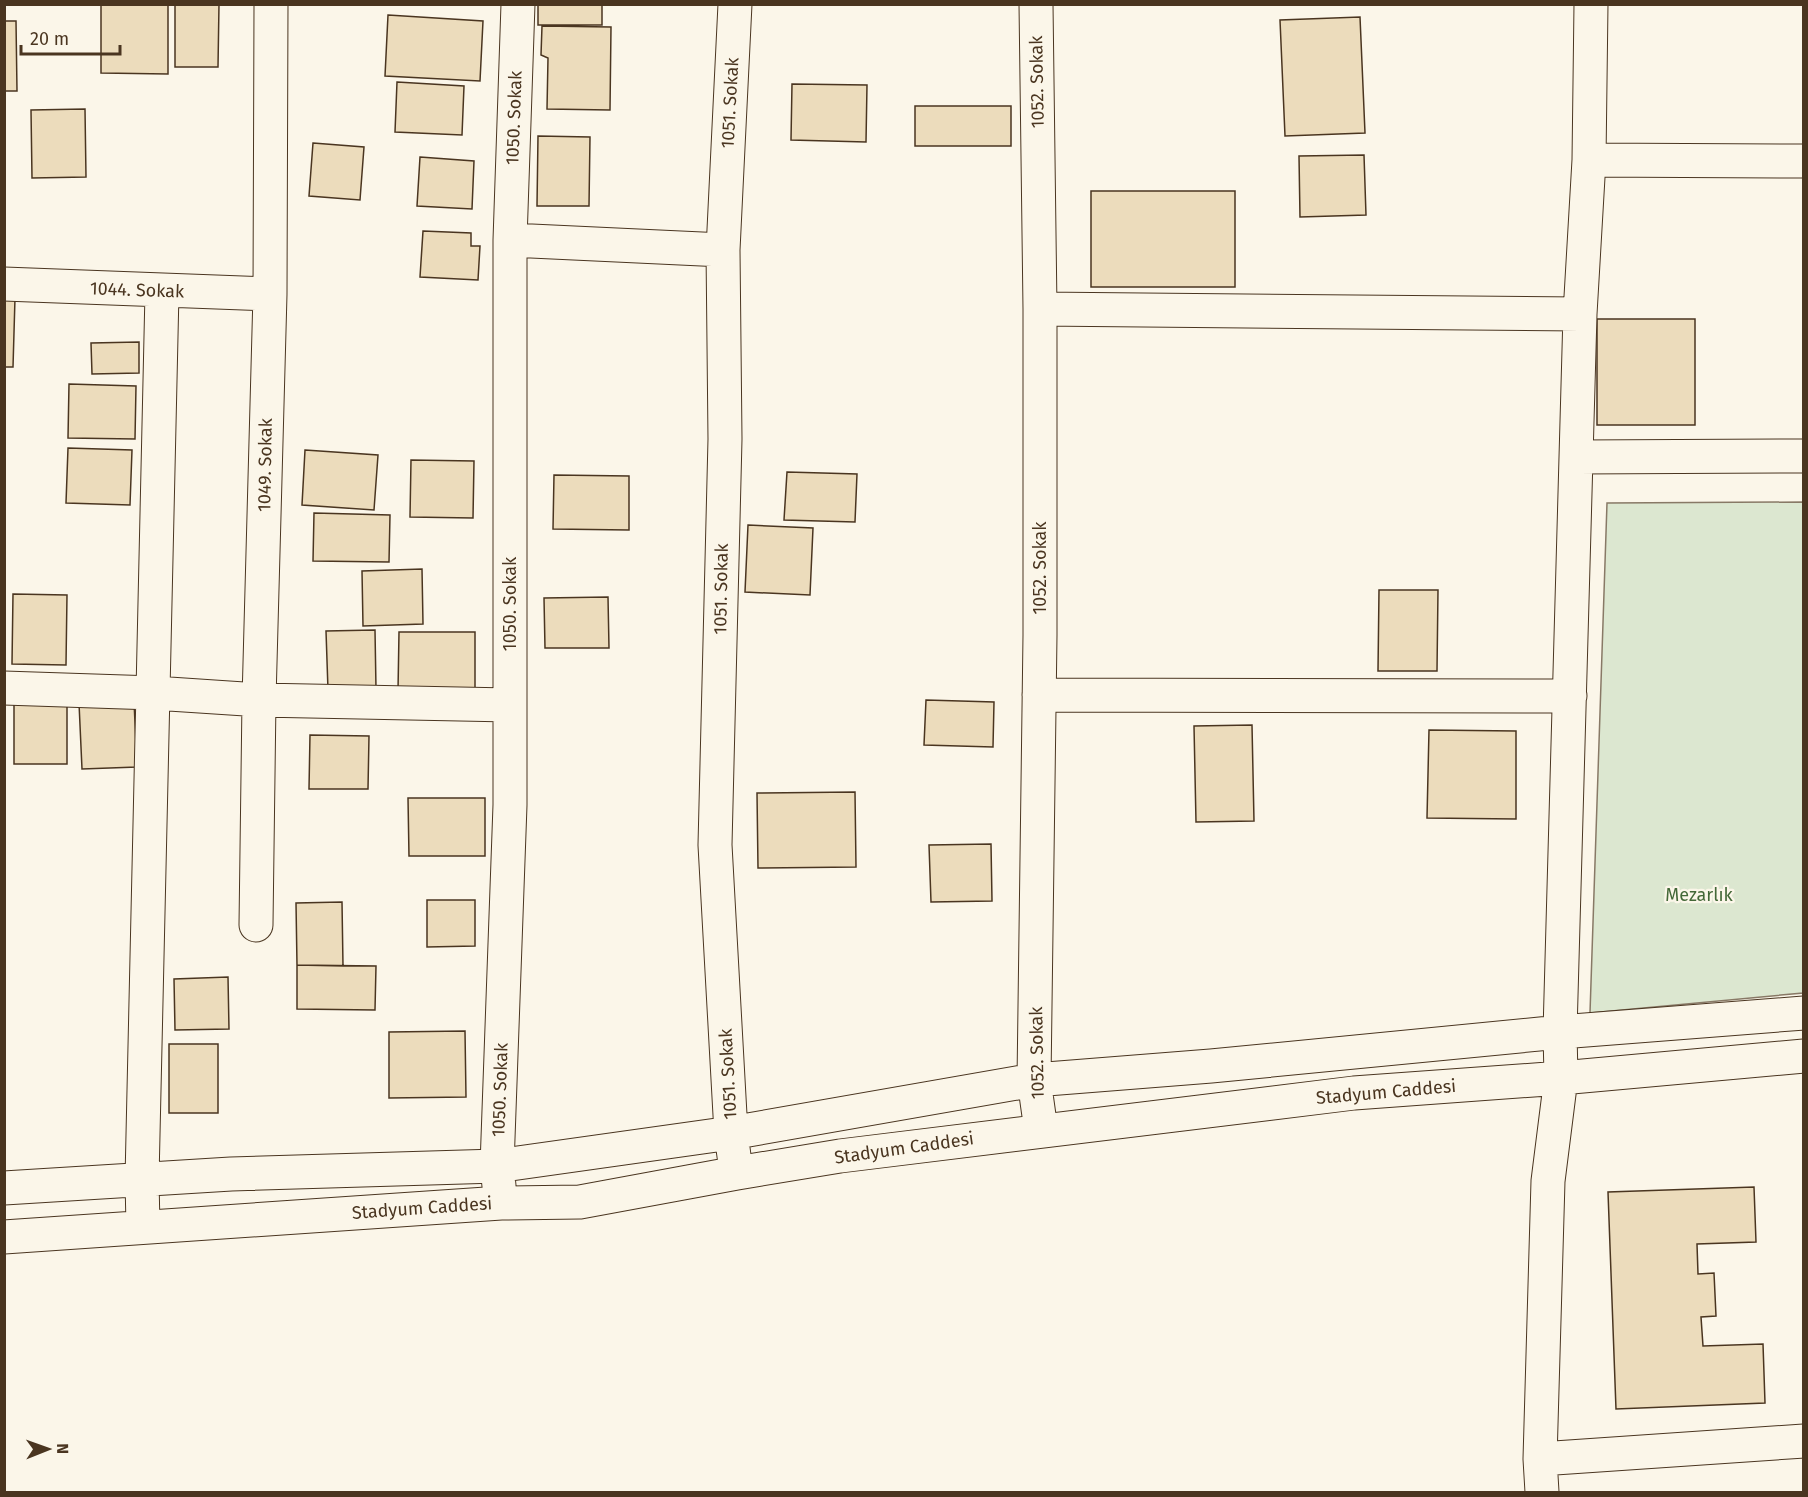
<svg xmlns="http://www.w3.org/2000/svg" width="1808" height="1497" viewBox="0 0 1808 1497" font-family="'Fira Sans',sans-serif">
<style>
.green{fill:#dce7d0;stroke:#887966;stroke-width:1.5}
.building{fill:#ecdcbc;stroke:#4a3520;stroke-width:1.5}
.lines{fill:none;stroke-linecap:round;stroke-linejoin:round}
.minor-casing{stroke:#4a3520;stroke-width:35}
.minor{stroke:#fbf6e9;stroke-width:33}
.labels{text-anchor:middle;dominant-baseline:central;stroke-width:4.5;stroke-linejoin:round;paint-order:stroke}
.street-label{font-size:18px;fill:#4a3520;stroke:#fbf6e9}
.park-label{font-size:18px;fill:#436837;stroke:#fbf6e9}
</style>
<rect width="100%" height="100%" fill="#fbf6e9"/>
<path class="green" d="M 1803,502 L 1803,993 L 1590,1013 L 1607,503 Z"/>
<path class="building" d="M 101,4 L 168,4 L 168,74 L 101,73 Z
M 175,4 L 219,4 L 218,67 L 175,67 Z
M 538,4 L 602,4 L 602,25 L 538,25 Z
M 388,15 L 483,21 L 480,81 L 385,76 Z
M 1360,17 L 1365,133 L 1285,136 L 1280,20 Z
M 4,21 L 16,21 L 17,91 L 4,91 Z
M 542,26 L 611,27 L 610,110 L 547,109 L 548,58 L 541,55 Z
M 397,82 L 464,86 L 462,135 L 395,132 Z
M 792,84 L 867,85 L 866,142 L 791,140 Z
M 915,106 L 1011,106 L 1011,146 L 915,146 Z
M 85,109 L 86,177 L 32,178 L 31,110 Z
M 538,136 L 590,137 L 589,206 L 537,206 Z
M 313,143 L 364,147 L 360,200 L 309,196 Z
M 1364,155 L 1366,215 L 1300,217 L 1299,156 Z
M 420,157 L 474,161 L 472,209 L 417,206 Z
M 1091,191 L 1235,191 L 1235,287 L 1091,287 Z
M 423,231 L 471,233 L 471,246 L 480,246 L 478,280 L 420,277 Z
M 4,298 L 15,298 L 13,367 L 4,367 Z
M 1597,319 L 1695,319 L 1695,425 L 1597,425 Z
M 139,342 L 139,373 L 92,374 L 91,343 Z
M 69,384 L 136,386 L 135,439 L 68,438 Z
M 68,448 L 132,450 L 130,505 L 66,503 Z
M 305,450 L 378,455 L 374,510 L 302,505 Z
M 411,460 L 474,461 L 473,518 L 410,517 Z
M 787,472 L 857,474 L 855,522 L 784,520 Z
M 554,475 L 629,476 L 629,530 L 553,529 Z
M 314,513 L 390,515 L 389,562 L 313,561 Z
M 748,525 L 813,528 L 810,595 L 745,592 Z
M 422,569 L 423,624 L 363,626 L 362,571 Z
M 1379,590 L 1438,590 L 1437,671 L 1378,671 Z
M 13,594 L 67,595 L 66,665 L 12,664 Z
M 608,597 L 609,648 L 545,648 L 544,598 Z
M 375,630 L 376,689 L 328,690 L 326,631 Z
M 399,632 L 475,632 L 475,691 L 398,691 Z
M 926,700 L 994,702 L 993,747 L 924,745 Z
M 134,701 L 137,767 L 82,769 L 79,703 Z
M 14,702 L 67,702 L 67,764 L 14,764 Z
M 1252,725 L 1254,821 L 1196,822 L 1194,726 Z
M 1429,730 L 1516,731 L 1516,819 L 1427,818 Z
M 310,735 L 369,736 L 368,789 L 309,789 Z
M 855,792 L 856,867 L 758,868 L 757,793 Z
M 408,798 L 485,798 L 485,856 L 409,856 Z
M 991,844 L 992,901 L 931,902 L 929,845 Z
M 427,900 L 475,900 L 475,946 L 427,947 Z
M 342,902 L 343,966 L 297,965 L 296,903 Z
M 297,965 L 376,966 L 375,1010 L 297,1009 Z
M 228,977 L 229,1029 L 175,1030 L 174,979 Z
M 465,1031 L 466,1097 L 389,1098 L 389,1032 Z
M 169,1044 L 218,1044 L 218,1113 L 169,1113 Z
M 1754,1187 L 1756,1242 L 1697,1244 L 1698,1274 L 1714,1273 L 1716,1316 L 1701,1317 L 1703,1346 L 1763,1344 L 1765,1403 L 1616,1409 L 1608,1192 Z"/>
<g class="lines">
<defs>
<path id="minor" d="M 1036,4 L 1040,309 L 1040,635 L 1034,1080 L 1041,1130
M 1589,160 L 1804,161
M 510,240 L 723,250
M 4,284 L 270,294
M 1040,309 L 1580,314
M 1577,457 L 1804,456
M 4,688 L 154,693 L 259,700 L 510,705
M 1039,695 L 1570,696
M 256,925 L 259,700 L 270,294 L 271,4
M 734,1156 L 731,1133 L 715,845 L 725,439 L 723,250 L 735,4
M 499,1186 L 497,1166 L 510,805 L 510,240 L 518,4
M 4,1188 L 231,1174 L 497,1166 L 731,1133 L 1034,1080 L 1211,1066 L 1560,1032 L 1804,1013
M 143,1227 L 142,1179 L 162,292
M 4,1237 L 501,1203 L 580,1202 L 737,1173 L 840,1156 L 1354,1093 L 1561,1078 L 1804,1056
M 1540,1459 L 1804,1441
M 1542,1492 L 1540,1459 L 1548,1181 L 1561,1078 L 1560,1032 L 1580,314 L 1589,160 L 1591,4"/>
</defs>
<use href="#minor" class="minor-casing"/>
<use href="#minor" class="minor"/>
</g>
<g class="labels">
<g class="street-label">
<text transform="translate(1037 82) rotate(-91)">1052. Sokak</text>
<text transform="translate(730 103) rotate(-87)">1051. Sokak</text>
<text transform="translate(514 118) rotate(-88)">1050. Sokak</text>
<text transform="translate(137 290) rotate(2)">1044. Sokak</text>
<text transform="translate(265 465) rotate(-89)">1049. Sokak</text>
<text transform="translate(1040 568) rotate(-90)">1052. Sokak</text>
<text transform="translate(721 589) rotate(-89)">1051. Sokak</text>
<text transform="translate(510 604) rotate(-90)">1050. Sokak</text>
<text transform="translate(1037 1053) rotate(-91)">1052. Sokak</text>
<text transform="translate(728 1074) rotate(-93)">1051. Sokak</text>
<text transform="translate(500 1090) rotate(-88)">1050. Sokak</text>
<text transform="translate(1386 1092) rotate(-5)">Stadyum Caddesi</text>
<text transform="translate(904 1148) rotate(-8)">Stadyum Caddesi</text>
<text transform="translate(422 1208) rotate(-4)">Stadyum Caddesi</text>
</g>
<g class="park-label">
<text x="1699" y="895">Mezarlık</text>
</g>
</g>
<rect width="1808" height="1497" fill="none" stroke="#4a3520" stroke-width="12"/>
<g transform="translate(48 1449) rotate(89)" stroke="#fbf6e9" stroke-width="4.5" paint-order="stroke">
<path d="M0-4.5L10 22L0 15L-10 22Z" fill="#4a3520"/>
<text y="-9" font-size="16" font-weight="bold" text-anchor="middle" fill="#4a3520">N</text>
</g>
<path d="M21 45v9h99v-9" fill="none" stroke="#4a3520" stroke-width="3"/>
<text x="30" y="45" font-size="18" fill="#4a3520" stroke="#fbf6e9" stroke-width="4.5" paint-order="stroke">20 m</text>
</svg>
